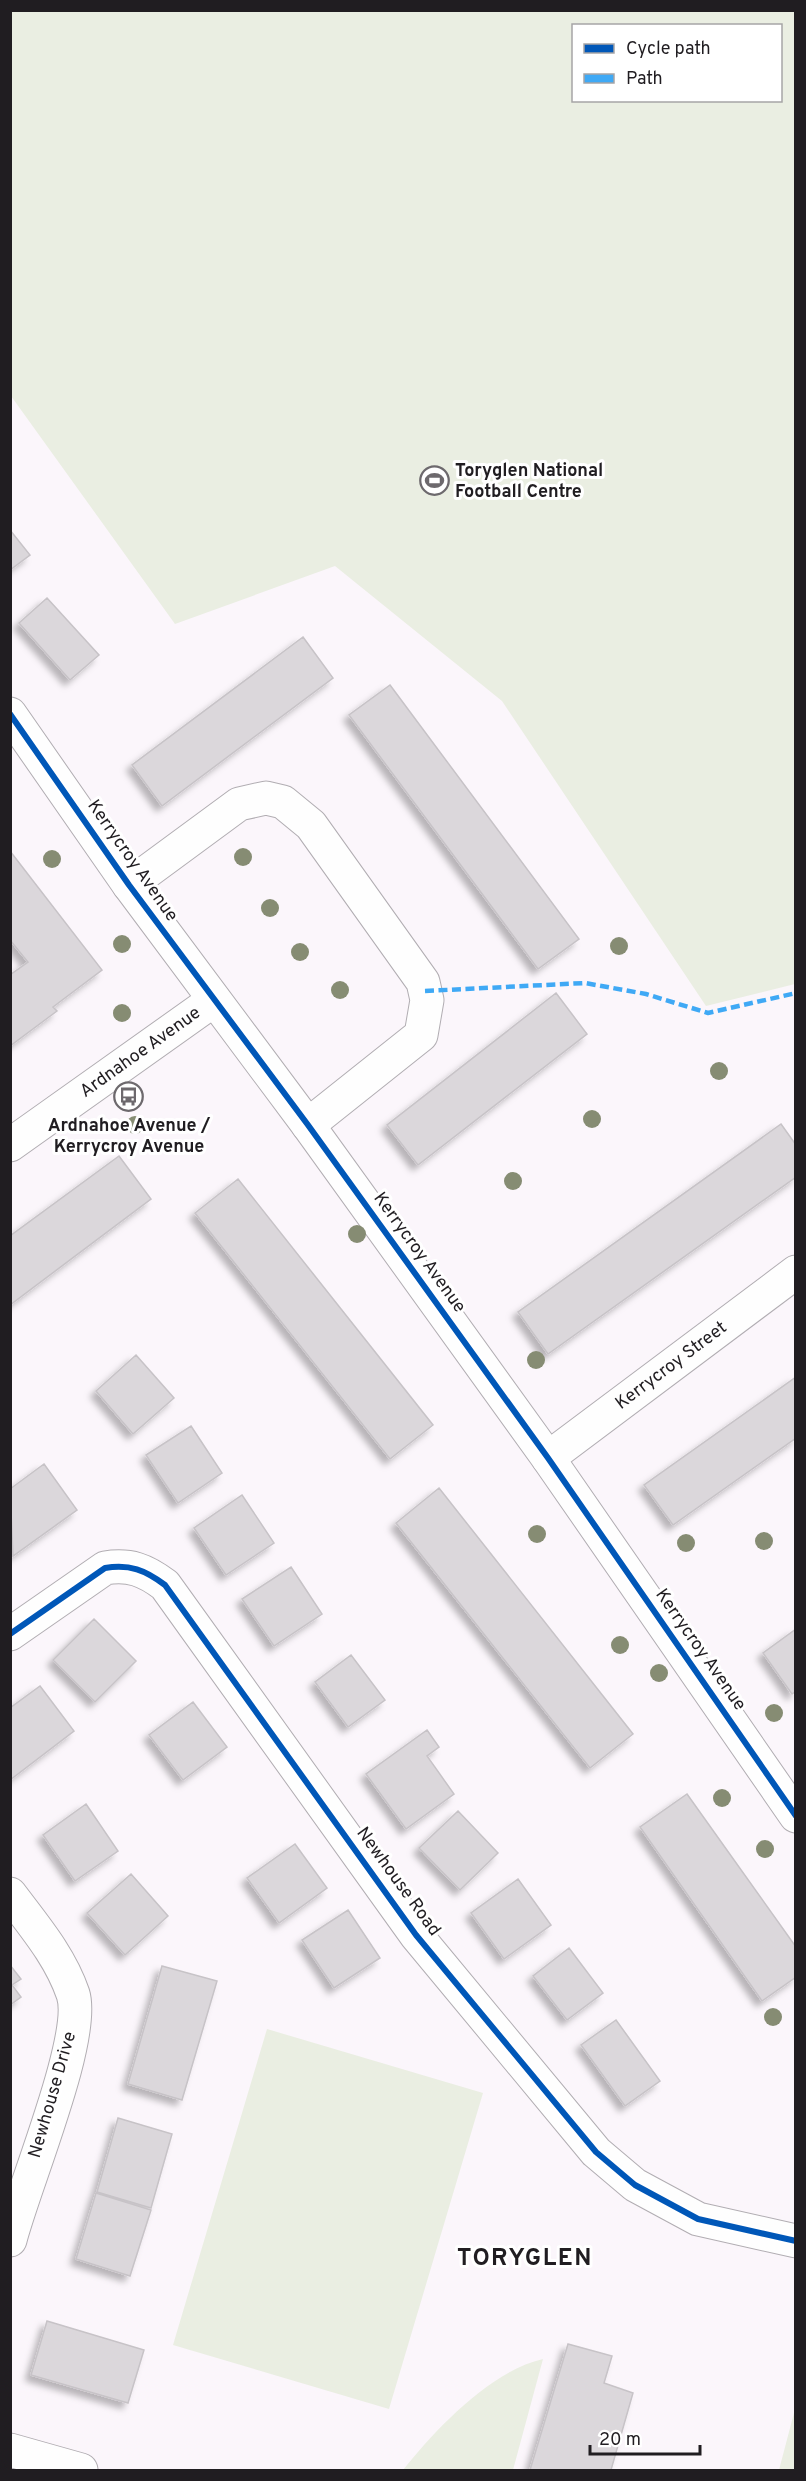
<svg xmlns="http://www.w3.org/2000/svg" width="806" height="2481" viewBox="0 0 806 2481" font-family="Overpass,sans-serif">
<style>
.green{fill:#eaeee2;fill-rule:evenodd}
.building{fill:#dbd7db;stroke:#c7c3c7;stroke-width:1.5;filter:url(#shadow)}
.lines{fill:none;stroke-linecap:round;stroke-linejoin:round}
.minor-casing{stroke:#b1adb2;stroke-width:35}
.minor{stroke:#fefefe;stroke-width:33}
.quiet{stroke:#3fa9f5;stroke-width:4.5;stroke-dasharray:9 4.5;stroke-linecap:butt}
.cycleway-casing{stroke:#fff;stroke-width:10}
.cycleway{stroke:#0057b8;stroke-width:6}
.tree{fill:#868c73}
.labels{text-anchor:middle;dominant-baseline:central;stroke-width:6;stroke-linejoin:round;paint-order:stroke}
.poi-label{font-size:18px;font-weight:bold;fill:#201d21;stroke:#fff;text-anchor:start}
.street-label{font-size:18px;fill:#201d21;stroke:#fff}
.district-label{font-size:24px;font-weight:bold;letter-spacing:1.5px;fill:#201d21;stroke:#fff}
</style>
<defs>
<filter id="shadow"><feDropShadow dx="-5.5" dy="5.5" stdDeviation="3" flood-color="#0004"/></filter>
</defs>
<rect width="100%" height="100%" fill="#fbf6fb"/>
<path class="green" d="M 10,11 L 795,11 L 795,984 L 706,1006 L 502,701 L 335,566 L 175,624 L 11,396 ZM 574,26 L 780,26 L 780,100 L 574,100 Z
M 267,2029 L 483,2093 L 389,2409 L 173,2345 Z
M 543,2359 L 513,2470 L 403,2470 C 435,2430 490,2371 543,2359 Z
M 795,2409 L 795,2470 L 779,2470 Z"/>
<path class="building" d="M 10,530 L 30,555 L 10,570 Z
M 47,598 L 99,655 L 70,680 L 19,623 Z
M 303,637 L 333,678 L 162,806 L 132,765 Z
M 390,685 L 579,939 L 538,969 L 349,715 Z
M 10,851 L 102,970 L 53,1007 L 57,1011 L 10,1046 L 10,975 L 28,962 L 10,940 Z
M 556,993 L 587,1034 L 418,1165 L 387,1125 Z
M 781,1124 L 796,1145 L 796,1177 L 548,1354 L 518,1312 Z
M 119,1156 L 151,1199 L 10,1305 L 10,1236 Z
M 238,1179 L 433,1425 L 390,1459 L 195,1213 Z
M 136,1355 L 174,1398 L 133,1434 L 96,1391 Z
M 796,1377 L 796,1438 L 673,1525 L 644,1485 Z
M 191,1426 L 222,1473 L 178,1503 L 146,1455 Z
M 44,1464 L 77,1510 L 13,1556 L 10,1489 Z
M 439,1488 L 633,1734 L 590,1768 L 396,1523 Z
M 242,1495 L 274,1543 L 226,1575 L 194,1528 Z
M 291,1567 L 322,1614 L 274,1646 L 242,1599 Z
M 94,1619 L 136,1661 L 95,1702 L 53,1660 Z
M 796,1629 L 796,1691 L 792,1694 L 763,1653 Z
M 351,1655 L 385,1700 L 348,1727 L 315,1682 Z
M 40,1686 L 74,1731 L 10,1780 L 10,1708 Z
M 193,1702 L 227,1747 L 183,1780 L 149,1735 Z
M 427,1730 L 439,1747 L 427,1756 L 454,1794 L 406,1829 L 366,1774 Z
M 687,1794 L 796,1947 L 796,1977 L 762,2001 L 640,1827 Z
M 86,1804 L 118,1851 L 75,1881 L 43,1835 Z
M 458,1811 L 498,1853 L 460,1890 L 419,1848 Z
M 295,1844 L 327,1888 L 279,1923 L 247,1878 Z
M 131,1874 L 168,1916 L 125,1955 L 87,1913 Z
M 518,1879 L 551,1925 L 504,1959 L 471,1913 Z
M 348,1910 L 380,1958 L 334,1988 L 302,1940 Z
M 569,1948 L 603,1993 L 567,2020 L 533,1976 Z
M 10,1965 L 21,1979 L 12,1985 L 21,1997 L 10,2005 Z
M 162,1966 L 217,1981 L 182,2100 L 128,2084 Z
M 616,2020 L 660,2081 L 625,2106 L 581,2045 Z
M 118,2118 L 172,2134 L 151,2208 L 97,2192 Z
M 96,2193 L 151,2210 L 130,2276 L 76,2259 Z
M 47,2321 L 144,2350 L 128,2403 L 31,2375 Z
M 568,2344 L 612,2356 L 604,2383 L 633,2393 L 611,2470 L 530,2470 Z"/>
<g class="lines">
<defs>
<g id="minor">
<path d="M 10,714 L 129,885 L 308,1125 L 548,1458 L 796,1816"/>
<path d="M 129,885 L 239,804 L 266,798 L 283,802 L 311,825 L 423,982 L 427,1000 L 421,1035 L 308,1125"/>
<path id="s1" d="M 10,1145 L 214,1000"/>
<path id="s2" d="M 548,1458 L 796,1272"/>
<path d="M 10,1634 L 105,1568 C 130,1564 145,1570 165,1585 L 416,1935 L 596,2152 L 635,2185 L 698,2219 L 796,2241"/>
<path d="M 10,1894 C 34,1926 60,1956 73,1994 C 87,2037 23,2188 10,2240"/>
<path d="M 10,2450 L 81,2470"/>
</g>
</defs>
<use href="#minor" class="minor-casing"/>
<use href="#minor" class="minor"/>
<path class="quiet" d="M 425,991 L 585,983 L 646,994 L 708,1013 L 796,993"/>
<defs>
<path id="cycleway" d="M 10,714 L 129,885 L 308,1125 L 548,1458 L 796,1816
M 10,1634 L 105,1568 C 130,1564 145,1570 165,1585 L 416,1935 L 596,2152 L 635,2185 L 698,2219 L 796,2241"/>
</defs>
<use href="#cycleway" class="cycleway-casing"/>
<use href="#cycleway" class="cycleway"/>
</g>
<g class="tree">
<circle cx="243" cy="857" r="9"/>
<circle cx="52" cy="859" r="9"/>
<circle cx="270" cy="908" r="9"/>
<circle cx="122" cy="944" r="9"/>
<circle cx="619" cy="946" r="9"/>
<circle cx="300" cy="952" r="9"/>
<circle cx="340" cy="990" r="9"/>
<circle cx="122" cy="1013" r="9"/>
<circle cx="719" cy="1071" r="9"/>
<circle cx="592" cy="1119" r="9"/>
<circle cx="135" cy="1125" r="9"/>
<circle cx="513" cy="1181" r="9"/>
<circle cx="357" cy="1234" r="9"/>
<circle cx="536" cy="1360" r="9"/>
<circle cx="537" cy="1534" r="9"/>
<circle cx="764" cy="1541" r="9"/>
<circle cx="686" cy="1543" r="9"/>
<circle cx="620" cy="1645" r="9"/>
<circle cx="659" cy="1673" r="9"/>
<circle cx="774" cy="1713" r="9"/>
<circle cx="722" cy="1798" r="9"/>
<circle cx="765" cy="1849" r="9"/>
<circle cx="773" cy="2017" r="9"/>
</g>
<defs>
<symbol id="stadium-ring" viewBox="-11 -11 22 22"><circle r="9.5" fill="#fff" stroke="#6d696d" stroke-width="1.5"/><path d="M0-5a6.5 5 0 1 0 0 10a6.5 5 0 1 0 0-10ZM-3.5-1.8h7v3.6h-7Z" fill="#6d696d"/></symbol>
<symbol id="bus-ring" viewBox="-11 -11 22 22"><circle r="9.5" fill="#fff" stroke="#6d696d" stroke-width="1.5"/><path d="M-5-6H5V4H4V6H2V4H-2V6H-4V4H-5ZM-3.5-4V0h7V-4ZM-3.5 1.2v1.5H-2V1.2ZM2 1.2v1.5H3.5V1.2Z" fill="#6d696d"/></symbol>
</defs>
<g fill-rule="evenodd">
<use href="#stadium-ring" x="418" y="464" width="33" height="33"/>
<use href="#bus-ring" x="112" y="1080" width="33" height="33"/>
</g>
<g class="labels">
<g class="poi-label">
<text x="455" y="471">Toryglen National<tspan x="455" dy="21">Football Centre</tspan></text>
<text x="129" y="1126" text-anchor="middle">Ardnahoe Avenue /<tspan x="129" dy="21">Kerrycroy Avenue</tspan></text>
</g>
<g class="street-label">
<text transform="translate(132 861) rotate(55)">Kerrycroy Avenue</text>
<text stroke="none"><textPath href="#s1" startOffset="160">Ardnahoe Avenue</textPath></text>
<text transform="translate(419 1253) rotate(54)">Kerrycroy Avenue</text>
<text stroke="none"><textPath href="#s2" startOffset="154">Kerrycroy Street</textPath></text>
<text transform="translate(700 1650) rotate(55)">Kerrycroy Avenue</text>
<text transform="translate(398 1882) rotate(54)">Newhouse Road</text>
<text transform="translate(53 2095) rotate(-74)">Newhouse Drive</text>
</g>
<g class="district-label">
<text x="525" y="2259">TORYGLEN</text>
</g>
</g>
<rect width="806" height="2481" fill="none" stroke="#201d21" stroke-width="24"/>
<rect x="572" y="24" width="210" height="78" fill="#ffffff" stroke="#a6a5a6" stroke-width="1.5"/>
<rect x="584" y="44" width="30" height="9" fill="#0057b8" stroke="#a6a5a6" stroke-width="1.5"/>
<text x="626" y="54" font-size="18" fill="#201d21">Cycle path</text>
<rect x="584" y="74" width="30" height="9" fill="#3fa9f5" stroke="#a6a5a6" stroke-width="1.5"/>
<text x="626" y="84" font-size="18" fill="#201d21">Path</text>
<path d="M590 2445v9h110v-9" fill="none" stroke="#201d21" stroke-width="3"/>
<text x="599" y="2445" font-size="18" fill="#201d21" stroke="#ffffff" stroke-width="4.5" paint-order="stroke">20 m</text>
</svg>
